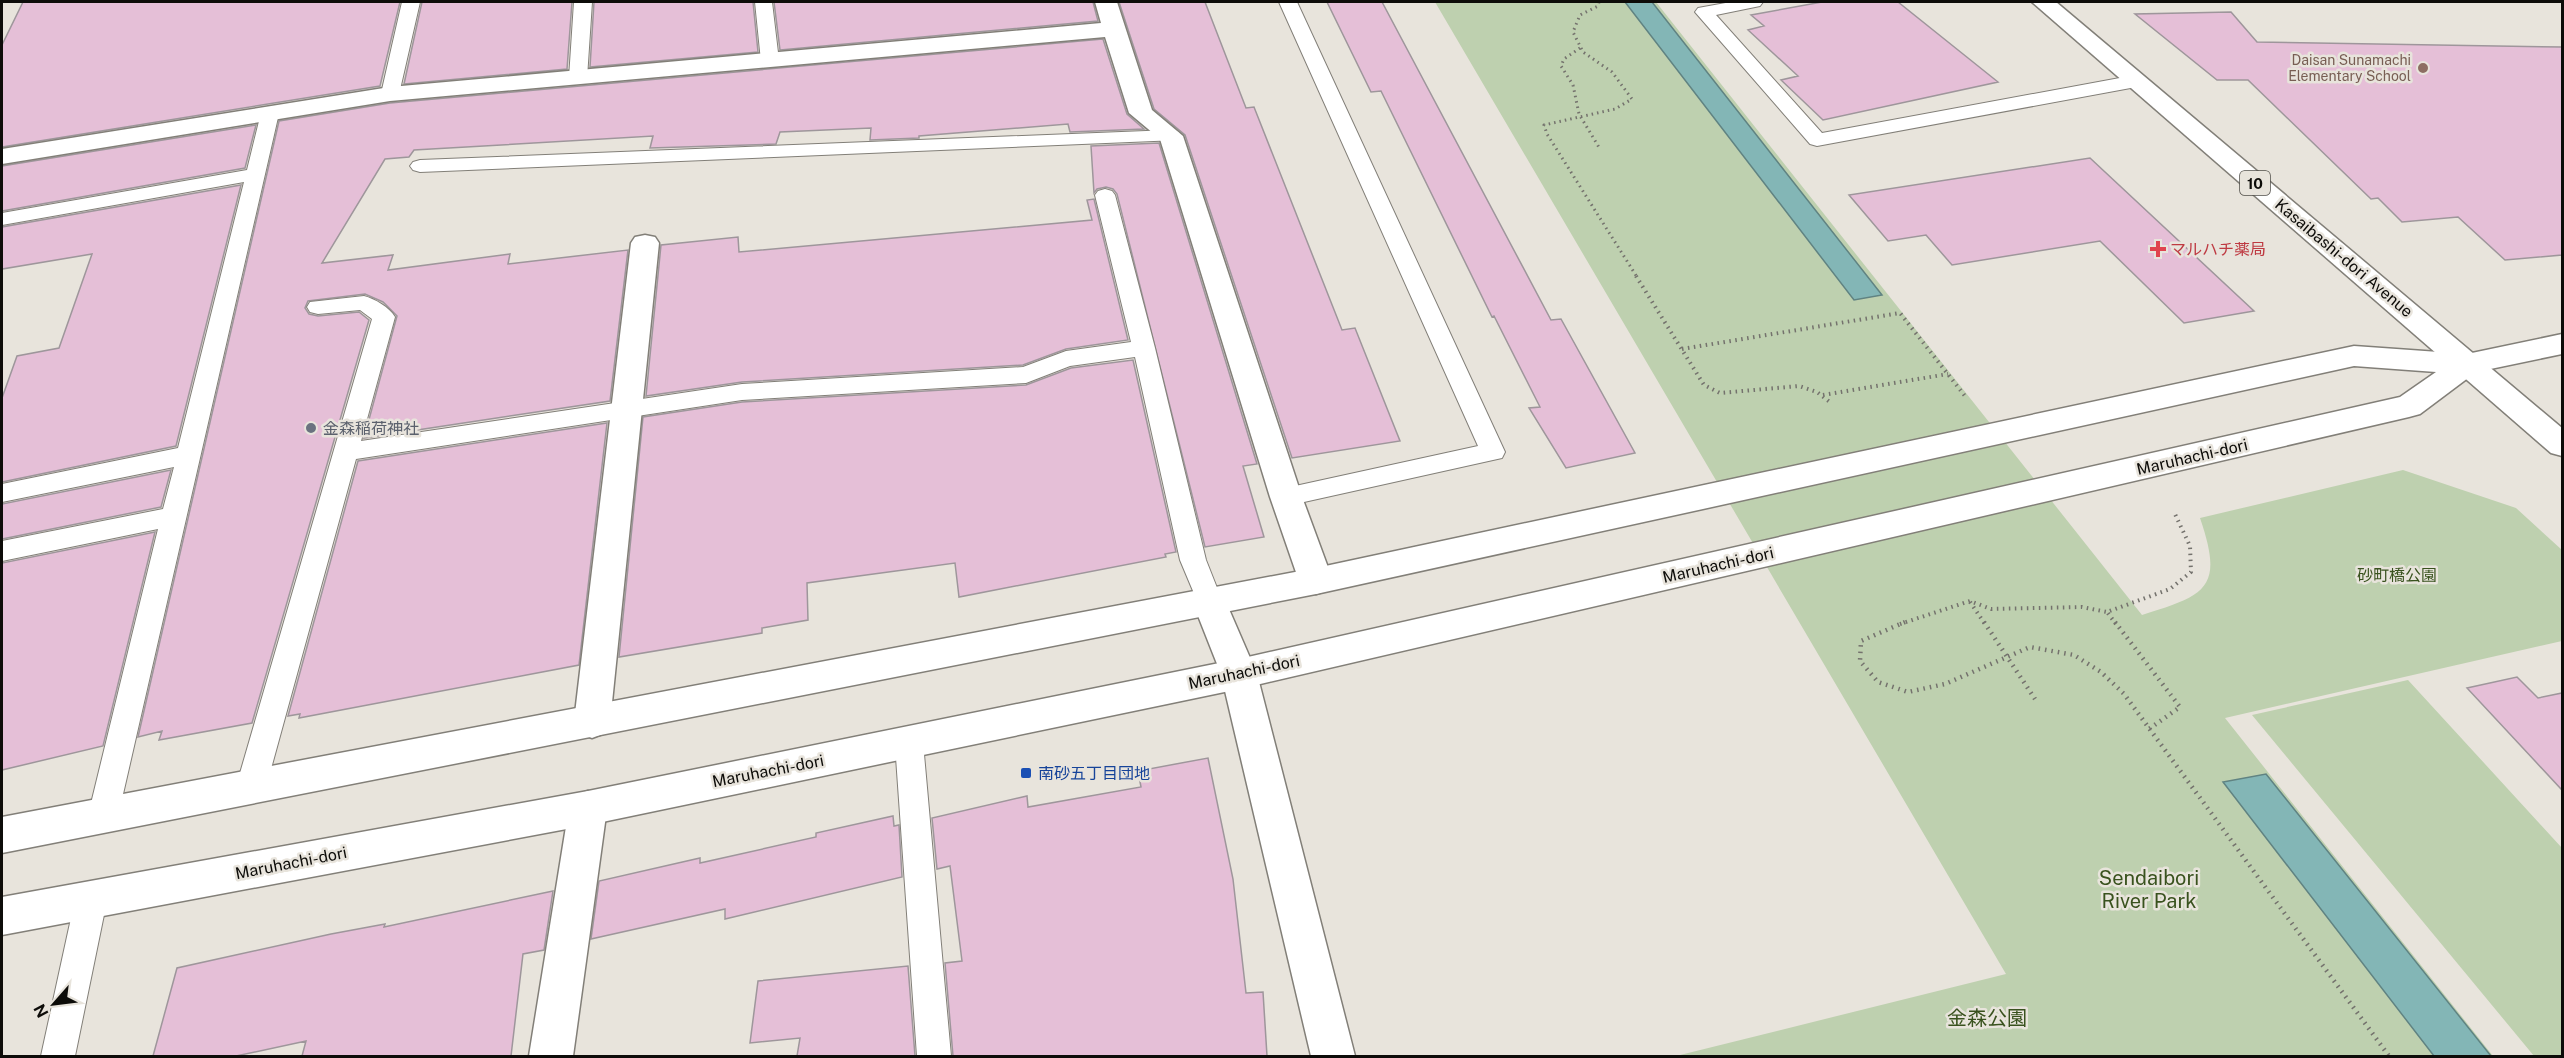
<svg xmlns="http://www.w3.org/2000/svg" width="2564" height="1058" viewBox="0 0 2564 1058" font-family="'Public Sans','Noto Sans JP',sans-serif">
<style>
.green{fill:#bed0af}
.water{fill:#83b6b6;stroke:#608382;stroke-width:1.5}
.building{fill:#e5bfd7;stroke:#9e969b;stroke-width:1.5}
.lines{fill:none;stroke-linecap:round;stroke-linejoin:round}
.service-casing{stroke:#827f78;stroke-width:2}
.minor-casing{stroke:#827f78;stroke-width:3}
.tertiary-casing{stroke:#827f78;stroke-width:3}
.secondary-casing{stroke:#827f78;stroke-width:3}
.primary-casing{stroke:#827f78;stroke-width:3}
.path-far2{stroke:#74726d;stroke-width:3;stroke-dasharray:1.5 4;stroke-linecap:butt}
.path-far1{stroke:#74726d;stroke-width:4;stroke-dasharray:1.5 4.5;stroke-linecap:butt}
.path{stroke:#74726d;stroke-width:4.5;stroke-dasharray:1.5 5;stroke-linecap:butt}
.service{fill:#fff;fill-rule:evenodd}
.minor{fill:#fff;fill-rule:evenodd}
.tertiary{fill:#fff;fill-rule:evenodd}
.secondary{fill:#fff;fill-rule:evenodd}
.primary{fill:#fff;fill-rule:evenodd}
.education-dot{fill:#8d6e63;stroke:#e8e4dc;stroke-width:2}
.health-dot{fill:#e0444e;stroke:#e8e4dc;stroke-width:2}
.worship-dot{fill:#6b7280;stroke:#e8e4dc;stroke-width:2}
.transit-dot{fill:#1a4fb4;stroke:#e8e4dc;stroke-width:2}
.labels{text-anchor:middle;dominant-baseline:central;stroke-width:5;stroke-linejoin:round;paint-order:stroke}
.far-education-label{font-size:14px;fill:#785e54;stroke:#e8e4dc;text-anchor:end}
.shield{fill:#e8e4dc;stroke:#4f4d48;stroke-width:1.5}
.shield-label{font-size:15px;font-weight:bold;fill:#0d0c09}
.health-label{font-size:16px;fill:#be3a42;stroke:#e8e4dc;text-anchor:start}
.street-label{font-size:16px;fill:#0d0c09;stroke:#e8e4dc}
.worship-label{font-size:16px;fill:#5b616d;stroke:#e8e4dc;text-anchor:start}
.park-label{font-size:16px;fill:#39521e;stroke:#e8e4dc}
.transit-label{font-size:16px;fill:#164399;stroke:#e8e4dc;text-anchor:start}
.near-park-label{font-size:20px;fill:#39521e;stroke:#e8e4dc}
</style>
<rect width="100%" height="100%" fill="#e8e4dc"/>
<path class="green" d="M 1435,2 L 1656,2 L 2142,615 C 2207,595 2224,588 2200,518 L 2403,470 L 2516,508 L 2562,550 L 2562,641 L 2225,718 L 2493,1056 L 1676,1056 L 2006,974 Z
M 2408,680 L 2562,848 L 2562,1056 L 2534,1056 L 2252,715 Z"/>
<path class="water" d="M 1625,2 L 1652,2 L 1882,295 L 1854,300 Z
M 2266,774 L 2491,1056 L 2434,1056 L 2223,782 Z"/>
<path class="building" d="M 23,2 L 400,2 L 380,86 L 2,147 L 2,45 Z
M 422,2 L 572,2 L 567,69 L 404,84 Z
M 594,2 L 753,2 L 758,52 L 590,67 Z
M 774,2 L 1093,2 L 1098,21 L 780,50 Z
M 1119,2 L 1205,2 L 1246,108 L 1254,107 L 1342,330 L 1355,328 L 1400,441 L 1292,458 L 1185,135 L 1154,109 Z
M 1327,2 L 1382,2 L 1551,320 L 1561,319 L 1635,453 L 1566,468 L 1529,408 L 1540,407 L 1494,316 L 1492,317 L 1381,91 L 1371,92 Z
M 1822,2 L 1898,2 L 1998,82 L 1823,120 L 1781,80 L 1798,76 L 1748,30 L 1764,26 L 1751,15 Z
M 2231,12 L 2257,42 L 2562,47 L 2562,255 L 2505,260 L 2458,217 L 2402,222 L 2378,198 L 2371,199 L 2248,80 L 2217,80 L 2135,14 Z
M 1103,39 L 1127,114 L 1144,129 L 1070,132 L 1068,124 L 919,136 L 919,138 L 870,140 L 871,128 L 780,132 L 776,144 L 650,148 L 653,136 L 414,150 L 409,157 L 385,159 L 322,263 L 393,255 L 388,270 L 510,254 L 508,264 L 628,250 L 610,401 L 364,438 L 397,316 L 383,302 L 365,294 L 308,301 L 305,308 L 309,314 L 318,316 L 359,312 L 369,320 L 252,723 L 159,740 L 162,731 L 138,737 L 279,121 L 390,103 Z
M 256,125 L 245,168 L 2,211 L 2,166 Z
M 1159,143 L 1257,464 L 1243,466 L 1264,537 L 1205,547 L 1117,194 L 1113,189 L 1106,187 L 1097,189 L 1094,193 L 1091,146 Z
M 2090,158 L 2254,311 L 2184,323 L 2100,241 L 1952,265 L 1926,235 L 1888,241 L 1849,195 Z
M 241,185 L 176,446 L 2,482 L 2,398 L 17,356 L 59,348 L 92,254 L 2,269 L 2,227 Z
M 1094,199 L 1128,340 L 1066,349 L 1023,365 L 742,382 L 646,396 L 661,245 L 738,237 L 739,252 L 1092,220 L 1087,200 Z
M 1133,360 L 1176,552 L 1165,554 L 1166,557 L 959,597 L 955,563 L 807,583 L 808,620 L 762,628 L 762,633 L 619,657 L 643,417 L 742,402 L 1026,385 L 1071,368 Z
M 607,423 L 579,665 L 299,718 L 300,714 L 288,716 L 358,461 Z
M 171,470 L 161,507 L 2,539 L 2,504 Z
M 155,532 L 103,746 L 2,770 L 2,563 Z
M 2517,677 L 2538,698 L 2562,693 L 2562,790 L 2467,688 Z
M 1208,758 L 1233,879 L 1246,993 L 1263,992 L 1267,1056 L 953,1056 L 945,963 L 962,961 L 950,866 L 937,869 L 932,818 L 1027,796 L 1028,807 L 1141,787 L 1138,771 Z
M 893,816 L 894,826 L 899,825 L 902,877 L 725,919 L 725,909 L 591,939 L 599,881 L 700,858 L 700,863 L 816,837 L 816,833 Z
M 553,891 L 544,950 L 523,954 L 511,1056 L 302,1056 L 306,1041 L 236,1056 L 153,1056 L 177,968 L 331,934 L 385,924 L 384,927 Z
M 908,966 L 915,1056 L 797,1056 L 800,1038 L 750,1043 L 758,981 Z"/>
<g class="lines">
<defs>
<path id="service" d="M 402,2 L 420,2 L 399,94 L 397,98 L 383,98 L 381,94 Z
M 574,2 L 592,2 L 587,78 L 585,82 L 571,82 L 569,78 Z
M 755,2 L 772,2 L 779,61 L 776,65 L 764,65 L 761,61 Z
M 1279,2 L 1297,2 L 1505,452 L 1502,458 L 1286,506 L 1277,504 L 1274,497 L 1277,490 L 1286,488 L 1478,446 Z
M 1731,2 L 1763,2 L 1760,6 L 1716,15 L 1822,133 L 2136,75 L 2143,77 L 2145,81 L 2143,85 L 2136,87 L 1817,146 L 1810,144 L 1695,12 L 1698,8 Z
M 270,107 L 277,109 L 279,113 L 118,816 L 114,825 L 103,829 L 92,825 L 88,816 L 158,529 L 2,561 L 2,541 L 163,509 L 174,467 L 2,502 L 2,484 L 178,448 L 244,182 L 2,225 L 2,213 L 247,170 L 261,113 L 263,109 Z
M 1171,130 L 1178,132 L 1181,136 L 1178,140 L 420,172 L 413,170 L 410,166 L 413,162 L 420,160 Z
M 1105,189 L 1112,191 L 1115,195 L 1155,348 L 1206,560 L 1223,603 L 1219,610 L 1210,614 L 1201,610 L 1180,560 L 1135,357 L 1070,366 L 1026,383 L 742,400 L 356,459 L 266,787 L 261,796 L 251,800 L 241,796 L 236,787 L 372,319 L 360,310 L 318,314 L 310,312 L 307,307 L 310,302 L 364,296 C 375,299 389,307 395,317 L 361,441 L 742,384 L 1023,367 L 1066,351 L 1131,342 L 1095,195 L 1098,191 Z
M 909,731 L 919,734 L 923,743 L 951,1056 L 917,1056 L 895,743 L 899,734 Z
M 91,885 L 102,890 L 107,900 L 75,1056 L 41,1056 L 75,900 L 80,890 Z"/>
<path id="minor" d="M 1095,2 L 1117,2 L 1152,110 L 1183,136 L 1302,497 L 1333,581 L 1328,590 L 1316,594 L 1304,590 L 1299,581 L 1270,497 L 1160,139 L 1129,113 L 1105,37 L 390,101 L 2,164 L 2,149 L 390,87 L 1101,23 Z
M 645,235 L 655,237 L 659,243 L 610,722 L 605,733 L 592,738 L 579,733 L 574,722 L 631,243 L 635,237 Z
M 588,791 L 602,796 L 607,808 L 573,1056 L 529,1056 L 569,808 L 574,796 Z"/>
<path id="tertiary" d="M 1210,589 L 1222,593 L 1257,674 L 1355,1056 L 1311,1056 L 1221,674 L 1193,603 L 1198,593 Z"/>
<path id="secondary" d="M 2562,334 L 2562,354 L 2476,372 L 2420,414 L 2409,417 L 1239,689 L 588,825 L 2,935 L 2,897 L 588,791 L 1239,659 L 2400,397 L 2436,372 L 2354,366 L 1316,594 L 2,853 L 2,817 L 1316,568 L 2354,346 L 2467,354 Z"/>
<path id="primary" d="M 2032,2 L 2056,2 L 2562,428 L 2562,456 L 2551,453 Z"/>
</defs>
<use href="#service" class="service-casing"/>
<use href="#minor" class="minor-casing"/>
<use href="#tertiary" class="tertiary-casing"/>
<use href="#secondary" class="secondary-casing"/>
<use href="#primary" class="primary-casing"/>
<path class="path-far2" d="M 1599,2 L 1598,6 L 1580,15 L 1573,32 L 1583,52 L 1612,72 L 1632,99 L 1615,109 L 1544,125 L 1547,134 L 1637,277
M 1580,48 L 1564,59 L 1561,66 L 1573,85 L 1579,114 L 1600,149"/>
<path class="path-far1" d="M 1636,276 L 1704,385 L 1720,393 L 1799,386 L 1817,392 L 1831,403
M 1682,349 L 1900,313 L 1965,396
M 1823,395 L 1948,374
M 1970,602 L 1985,624
M 1900,624 L 1970,601 L 1991,609 L 2082,607 L 2107,612
M 2116,624 L 2107,612 L 2170,589 L 2191,572 L 2190,546 L 2174,512"/>
<path class="path" d="M 1905,622 L 1861,641 L 1860,661 L 1878,682 L 1908,692 L 1945,684 L 2030,647 L 2074,655 L 2101,672 L 2124,694 L 2389,1056
M 1984,622 L 2035,699
M 2115,622 L 2180,707 L 2149,729"/>
<use href="#service" class="service"/>
<use href="#minor" class="minor"/>
<use href="#tertiary" class="tertiary"/>
<use href="#secondary" class="secondary"/>
<use href="#primary" class="primary"/>
</g>
<circle class="education-dot" cx="2423" cy="68" r="6"/>
<path class="health-dot" d="M2155 240h6v6h6v6h-6v6h-6v-6h-6v-6h6z"/>
<circle class="worship-dot" cx="311" cy="428" r="6"/>
<rect class="transit-dot" x="1020" y="767" width="12" height="12" rx="3"/>
<g class="labels">
<g class="far-education-label">
<text x="2411" y="60">Daisan Sunamachi<tspan x="2411" dy="16">Elementary School</tspan></text>
</g>
<rect class="shield" x="2240" y="171" width="30" height="24" rx="4.5"/>
<g class="shield-label">
<text x="2255" y="183">10</text>
</g>
<g class="health-label">
<text x="2170" y="249">マルハチ薬局</text>
</g>
<g class="street-label">
<text transform="translate(2344 258) rotate(40)">Kasaibashi-dori Avenue</text>
<text transform="translate(2192 457) rotate(-13)">Maruhachi-dori</text>
<text transform="translate(1718 565) rotate(-13)">Maruhachi-dori</text>
<text transform="translate(1244 672) rotate(-12)">Maruhachi-dori</text>
<text transform="translate(768 771) rotate(-11)">Maruhachi-dori</text>
<text transform="translate(291 863) rotate(-11)">Maruhachi-dori</text>
</g>
<g class="worship-label">
<text x="323" y="428">金森稲荷神社</text>
</g>
<g class="park-label">
<text x="2397" y="575">砂町橋公園</text>
</g>
<g class="transit-label">
<text x="1038" y="773">南砂五丁目団地</text>
</g>
<g class="near-park-label">
<text x="2149" y="878">Sendaibori<tspan x="2149" dy="23">River Park</tspan></text>
<text x="1987" y="1018">金森公園</text>
</g>
</g>
<rect width="2564" height="1058" fill="none" stroke="#0d0c09" stroke-width="6"/>
<g transform="translate(54 1004) rotate(242)" stroke="#e8e4dc" stroke-width="4.5" paint-order="stroke">
<path d="M0-4.5L10 22L0 15L-10 22Z" fill="#0d0c09"/>
<text y="-9" font-size="16" font-weight="bold" text-anchor="middle" fill="#0d0c09">N</text>
</g>
</svg>
